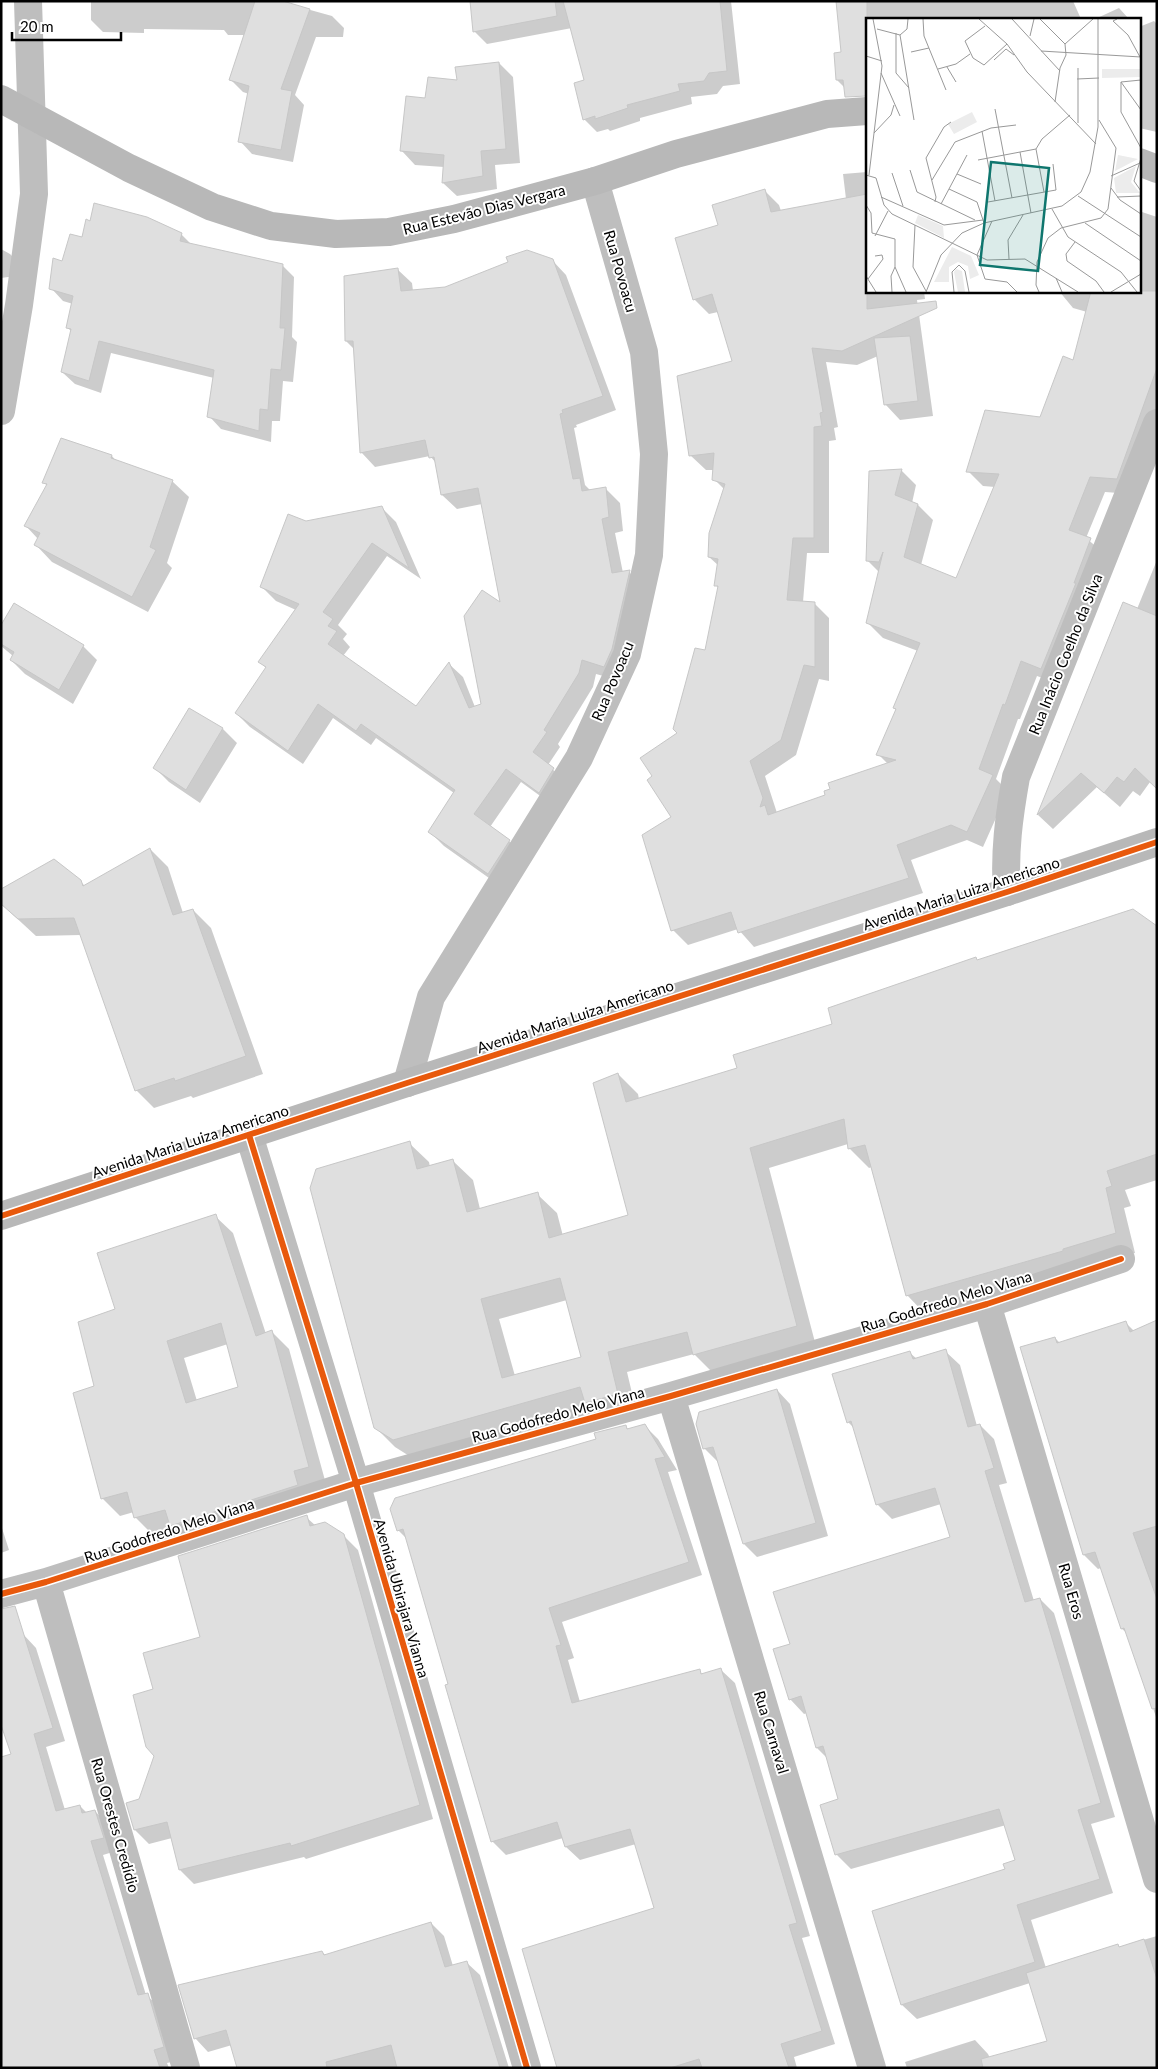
<svg xmlns="http://www.w3.org/2000/svg" width="1158" height="2069" viewBox="0 0 1158 2069" font-family="Lato,sans-serif">
<style>
.shadow{fill:#0003;fill-rule:evenodd}
.building{fill:#dfdfdf;stroke:#c7c7c7;fill-rule:evenodd}
.lines{fill:none;stroke-linecap:round;stroke-linejoin:round}
.street{stroke:#bebebe;stroke-width:28}
.secondary{stroke:#b8b8b8;stroke-width:28}
.cycleway-casing{stroke:#fff;stroke-width:9}
.cycleway{stroke:#e8590c;stroke-width:6}
.labels{text-anchor:middle;dominant-baseline:central;stroke-width:4;stroke-linejoin:round;paint-order:stroke}
.street-label{font-size:15px;fill:#000;stroke:#fff}
.inset-road{fill:none;stroke:#999;stroke-width:1}
.view{fill:#0f766e;fill-opacity:0.15;stroke:#0f766e;stroke-width:2.5}
.inset-edge{fill:none;stroke:#000;stroke-width:2.5}
</style>
<rect width="100%" height="100%" fill="#fff"/>
<path class="shadow" d="M 91,1 L 278,1 L 332,16 L 344,28 L 343,37 L 316,37 L 295,95 L 304,105 L 293,162 L 252,154 L 240,141 L 249,94 L 243,92 L 230,79 L 245,35 L 228,35 L 224,30 L 144,29 L 144,33 L 103,32 L 91,20 Z
M 472,1 L 731,1 L 740,84 L 723,86 L 717,94 L 691,97 L 692,104 L 640,118 L 640,121 L 610,131 L 608,129 L 597,132 L 584,119 L 585,81 L 572,28 L 487,44 L 474,31 Z
M 837,1 L 1073,1 L 1081,19 L 867,19 L 850,93 L 837,80 L 842,53 Z
M 1119,8 L 1129,19 L 1095,19 Z
M 1154,21 L 1157,24 L 1157,132 L 1139,128 L 1139,27 Z
M 499,63 L 513,77 L 520,163 L 495,165 L 497,189 L 457,196 L 443,183 L 444,167 L 415,165 L 401,150 L 426,100 L 459,82 Z
M 867,172 L 867,291 L 924,291 L 925,299 L 917,300 L 933,416 L 900,420 L 885,404 L 878,356 L 857,365 L 826,362 L 838,427 L 834,428 L 836,440 L 829,441 L 829,553 L 807,553 L 803,602 L 814,603 L 829,618 L 829,681 L 819,679 L 796,755 L 765,776 L 777,813 L 827,796 L 888,764 L 878,754 L 896,710 L 894,708 L 918,651 L 883,638 L 868,623 L 879,572 L 867,560 L 901,470 L 916,485 L 912,503 L 918,505 L 933,520 L 921,565 L 957,580 L 995,487 L 983,486 L 968,471 L 1041,418 L 1074,361 L 1087,312 L 1073,308 L 1059,291 L 1139,291 L 1139,211 L 1157,217 L 1157,434 L 1132,494 L 1105,492 L 1086,538 L 1105,554 L 1056,683 L 1037,676 L 1020,719 L 1018,719 L 996,779 L 1008,791 L 983,847 L 967,840 L 911,860 L 923,893 L 754,947 L 738,929 L 688,945 L 673,930 L 673,817 L 653,777 L 679,733 L 706,651 L 719,588 L 715,585 L 719,566 L 709,557 L 725,490 L 714,479 L 714,470 L 706,470 L 690,455 L 733,362 L 718,312 L 709,314 L 694,299 L 720,226 L 764,190 L 779,205 L 781,211 L 846,199 L 843,174 Z
M 181,234 L 192,245 L 282,265 L 294,277 L 292,337 L 297,342 L 293,382 L 283,381 L 280,421 L 272,421 L 271,442 L 221,429 L 209,416 L 214,378 L 111,353 L 101,393 L 75,384 L 62,372 L 72,332 L 67,327 L 73,304 L 63,301 L 51,288 L 63,263 L 82,238 Z
M 1,249 L 10,254 L 24,268 L 23,275 L 1,278 Z
M 552,260 L 566,275 L 616,410 L 576,425 L 577,427 L 574,428 L 585,485 L 591,491 L 605,488 L 620,503 L 623,531 L 615,533 L 623,573 L 629,572 L 643,586 L 618,680 L 596,674 L 593,687 L 558,744 L 560,747 L 548,765 L 568,784 L 554,806 L 521,782 L 490,827 L 509,841 L 523,855 L 503,888 L 444,846 L 430,832 L 454,793 L 376,738 L 371,745 L 333,718 L 303,764 L 250,727 L 236,713 L 267,669 L 260,662 L 296,610 L 276,601 L 261,586 L 306,522 L 382,508 L 396,522 L 421,579 L 387,556 L 338,625 L 347,634 L 343,639 L 350,647 L 343,656 L 416,708 L 449,664 L 463,677 L 475,707 L 483,705 L 502,605 L 482,504 L 457,509 L 442,495 L 436,463 L 430,456 L 375,467 L 361,452 L 355,350 L 346,341 L 397,269 L 412,283 L 413,291 L 445,288 Z
M 61,439 L 112,456 L 117,462 L 172,481 L 189,497 L 167,563 L 172,568 L 148,612 L 52,562 L 36,545 L 38,539 L 26,526 L 47,486 L 44,482 Z
M 1157,560 L 1157,788 L 1150,782 L 1140,796 L 1133,791 L 1120,807 L 1097,787 L 1053,829 L 1038,815 L 1124,604 L 1137,609 Z
M 14,605 L 83,646 L 97,660 L 73,704 L 25,674 L 11,660 L 13,656 L 1,646 L 1,627 Z
M 190,710 L 223,729 L 237,743 L 200,803 L 169,782 L 155,768 Z
M 150,849 L 168,867 L 183,913 L 193,910 L 211,928 L 263,1074 L 193,1098 L 191,1096 L 154,1108 L 137,1091 L 81,935 L 36,936 L 10,912 L 80,881 L 85,886 Z
M 1157,928 L 1157,1180 L 1125,1190 L 1131,1206 L 1124,1208 L 1135,1253 L 926,1315 L 907,1295 L 872,1167 L 869,1168 L 849,1148 L 848,1144 L 769,1168 L 816,1346 L 714,1374 L 694,1354 L 627,1372 L 637,1414 L 414,1459 L 395,1447 L 375,1427 L 409,1143 L 429,1162 L 430,1167 L 453,1161 L 473,1180 L 480,1209 L 537,1194 L 557,1213 L 563,1236 L 630,1216 L 618,1074 L 638,1094 L 639,1099 L 738,1069 L 978,961 ZM 567,1300 L 583,1358 L 515,1376 L 499,1319 Z
M 215,1216 L 233,1233 L 266,1334 L 272,1332 L 289,1349 L 326,1484 L 153,1535 L 136,1518 L 134,1512 L 120,1516 L 102,1498 L 95,1387 L 116,1310 ZM 228,1344 L 240,1388 L 197,1401 L 184,1358 Z
M 1157,1322 L 1157,1720 L 1128,1634 L 1122,1629 L 1101,1568 L 1098,1569 L 1084,1555 L 1022,1348 L 1055,1338 L 1060,1343 L 1126,1323 L 1134,1331 Z
M 945,1351 L 960,1365 L 977,1426 L 980,1425 L 994,1439 L 1007,1483 L 999,1485 L 1034,1601 L 1040,1599 L 1054,1613 L 1115,1817 L 1091,1824 L 1113,1893 L 1031,1920 L 1046,1968 L 1157,1936 L 1157,2068 L 907,2068 L 905,2062 L 975,2040 L 988,2054 L 990,2058 L 1048,2042 L 1030,1983 L 917,2019 L 902,2005 L 873,1911 L 1006,1870 L 1016,1861 L 1006,1825 L 851,1869 L 837,1855 L 822,1805 L 840,1800 L 827,1758 L 817,1748 L 807,1713 L 804,1714 L 790,1699 L 791,1645 L 951,1538 L 941,1504 L 892,1519 L 877,1504 L 855,1429 L 848,1422 L 910,1353 L 917,1359 Z
M 777,1390 L 790,1404 L 828,1536 L 757,1557 L 744,1544 L 718,1462 L 704,1448 Z
M 644,1425 L 658,1439 L 677,1470 L 668,1472 L 702,1575 L 562,1622 L 574,1658 L 568,1660 L 580,1702 L 699,1671 L 703,1675 L 721,1670 L 735,1683 L 810,1936 L 802,1938 L 835,2044 L 794,2057 L 797,2068 L 558,2068 L 655,1909 L 636,1844 L 580,1860 L 566,1847 L 563,1838 L 506,1855 L 492,1841 L 450,1684 L 407,1539 L 398,1530 L 625,1426 L 629,1430 Z
M 306,1517 L 316,1526 L 343,1535 L 358,1550 L 433,1819 L 306,1859 L 304,1857 L 194,1884 L 180,1870 L 172,1838 L 149,1844 L 135,1830 L 140,1800 L 155,1756 L 154,1690 L 202,1638 Z
M 1,1525 L 9,1550 L 1,1553 Z
M 23,1634 L 36,1648 L 65,1741 L 46,1747 L 65,1810 L 80,1806 L 87,1813 L 95,1811 L 108,1825 L 116,1851 L 103,1855 L 146,1995 L 161,2008 L 176,2061 L 167,2063 L 169,2068 L 1,2068 L 12,1755 Z
M 431,1923 L 444,1936 L 453,1966 L 466,1962 L 480,1975 L 509,2068 L 238,2068 L 232,2045 L 208,2052 L 195,2038 L 322,1952 L 326,1956 Z"/>
<path class="building" d="M 255,1 L 283,1 L 310,9 L 281,89 L 292,91 L 281,150 L 238,142 L 249,86 L 229,80 Z
M 470,1 L 555,1 L 557,16 L 473,32 Z
M 563,1 L 720,1 L 727,71 L 709,73 L 704,81 L 678,84 L 680,91 L 627,105 L 628,108 L 595,119 L 595,116 L 583,120 L 574,83 L 584,80 Z
M 836,1 L 867,1 L 867,96 L 845,97 L 843,80 L 836,80 L 834,53 L 841,52 Z
M 499,62 L 506,149 L 481,151 L 483,176 L 442,183 L 444,155 L 400,151 L 406,96 L 425,98 L 428,77 L 457,80 L 455,67 Z
M 765,189 L 771,212 L 867,194 L 867,309 L 936,301 L 937,308 L 842,351 L 812,348 L 823,412 L 820,413 L 822,426 L 814,427 L 814,538 L 793,538 L 787,600 L 815,602 L 815,667 L 804,665 L 781,740 L 750,761 L 763,798 L 760,807 L 765,805 L 768,815 L 825,795 L 824,791 L 830,789 L 828,783 L 896,760 L 876,755 L 896,709 L 893,708 L 920,643 L 866,623 L 883,552 L 879,562 L 866,561 L 869,471 L 902,469 L 895,495 L 918,504 L 904,557 L 956,578 L 999,474 L 966,472 L 985,410 L 1040,417 L 1063,356 L 1073,360 L 1091,291 L 1157,291 L 1157,368 L 1117,479 L 1090,477 L 1069,530 L 1091,538 L 1074,583 L 1076,583 L 1041,669 L 1021,661 L 1005,705 L 1003,704 L 979,769 L 993,775 L 967,832 L 951,825 L 897,845 L 909,878 L 738,933 L 731,912 L 671,931 L 642,835 L 671,817 L 647,780 L 652,776 L 640,758 L 677,733 L 673,729 L 695,648 L 705,650 L 718,586 L 714,586 L 718,559 L 708,557 L 709,533 L 725,484 L 712,480 L 714,453 L 689,456 L 677,376 L 732,361 L 712,294 L 693,300 L 675,238 L 718,225 L 712,205 Z
M 94,203 L 147,217 L 182,233 L 180,241 L 283,264 L 280,328 L 285,328 L 281,370 L 271,369 L 268,410 L 260,409 L 259,431 L 207,417 L 214,370 L 99,341 L 89,381 L 61,372 L 71,329 L 66,328 L 73,296 L 49,289 L 53,258 L 62,261 L 70,234 L 82,237 L 86,219 L 90,221 Z
M 527,250 L 553,259 L 603,396 L 562,410 L 563,413 L 560,414 L 573,479 L 580,478 L 582,491 L 606,487 L 609,517 L 602,519 L 612,573 L 630,570 L 612,649 L 604,667 L 582,660 L 579,673 L 544,730 L 547,732 L 533,752 L 554,768 L 539,793 L 506,769 L 474,814 L 510,840 L 488,874 L 428,832 L 455,790 L 361,724 L 356,731 L 318,704 L 288,751 L 235,713 L 266,667 L 258,662 L 299,604 L 260,587 L 288,514 L 306,521 L 382,506 L 409,568 L 372,543 L 323,612 L 333,619 L 328,626 L 337,631 L 328,644 L 416,706 L 449,662 L 469,708 L 481,704 L 464,616 L 482,590 L 500,602 L 478,488 L 441,495 L 434,457 L 429,458 L 425,440 L 360,453 L 353,341 L 345,341 L 344,276 L 398,268 L 401,291 L 445,287 L 508,262 L 506,257 Z
M 910,336 L 918,401 L 884,405 L 874,338 Z
M 61,438 L 112,455 L 111,458 L 173,480 L 150,547 L 156,550 L 132,597 L 34,545 L 40,533 L 24,526 L 47,484 L 42,483 Z
M 1123,602 L 1157,616 L 1157,789 L 1135,768 L 1124,782 L 1117,777 L 1104,793 L 1081,773 L 1037,815 Z
M 14,603 L 84,645 L 59,690 L 10,660 L 14,652 L 1,644 L 1,625 Z
M 189,708 L 223,728 L 186,790 L 153,768 Z
M 150,848 L 173,915 L 193,909 L 246,1056 L 175,1081 L 174,1078 L 135,1091 L 74,918 L 18,919 L 1,904 L 1,889 L 54,859 L 81,880 L 83,886 Z
M 1133,909 L 1157,926 L 1157,1154 L 1107,1171 L 1112,1186 L 1106,1188 L 1116,1233 L 1063,1249 L 1063,1251 L 906,1296 L 865,1145 L 848,1149 L 844,1119 L 750,1148 L 797,1326 L 693,1355 L 687,1332 L 608,1352 L 618,1394 L 585,1403 L 580,1387 L 393,1440 L 374,1428 L 310,1188 L 316,1169 L 410,1141 L 417,1169 L 453,1159 L 467,1212 L 538,1192 L 549,1238 L 628,1215 L 593,1083 L 618,1073 L 626,1102 L 737,1068 L 733,1055 L 832,1024 L 828,1008 L 976,957 L 977,960 ZM 560,1278 L 581,1357 L 502,1378 L 481,1299 Z
M 216,1214 L 256,1336 L 272,1330 L 309,1467 L 294,1471 L 298,1485 L 170,1526 L 165,1510 L 134,1518 L 127,1492 L 101,1499 L 73,1393 L 94,1386 L 78,1322 L 115,1309 L 97,1253 ZM 221,1323 L 238,1387 L 186,1403 L 167,1341 Z
M 1157,1320 L 1157,1526 L 1133,1533 L 1157,1599 L 1157,1708 L 1152,1709 L 1124,1628 L 1121,1629 L 1095,1552 L 1083,1555 L 1020,1347 L 1055,1337 L 1057,1343 L 1126,1321 L 1130,1332 Z
M 946,1349 L 968,1427 L 980,1424 L 994,1468 L 985,1471 L 1025,1602 L 1040,1598 L 1101,1803 L 1078,1810 L 1100,1879 L 1017,1905 L 1035,1962 L 901,2005 L 872,1911 L 1005,1869 L 1003,1864 L 1015,1860 L 999,1809 L 835,1855 L 820,1805 L 838,1799 L 823,1746 L 816,1748 L 801,1696 L 789,1700 L 773,1649 L 790,1644 L 773,1592 L 950,1537 L 935,1488 L 876,1505 L 851,1421 L 847,1423 L 832,1374 L 910,1351 L 913,1359 Z
M 777,1389 L 816,1523 L 743,1544 L 713,1447 L 703,1449 L 696,1424 L 699,1412 Z
M 645,1424 L 665,1457 L 655,1459 L 689,1562 L 549,1608 L 561,1645 L 556,1646 L 572,1703 L 700,1669 L 701,1674 L 721,1668 L 797,1923 L 789,1925 L 822,2031 L 781,2044 L 789,2068 L 702,2068 L 699,2059 L 670,2068 L 557,2068 L 522,1949 L 654,1908 L 630,1829 L 565,1847 L 557,1822 L 491,1842 L 445,1685 L 448,1684 L 403,1529 L 397,1531 L 390,1509 L 395,1498 L 596,1439 L 594,1433 L 626,1425 L 627,1429 Z
M 307,1515 L 310,1526 L 325,1522 L 344,1534 L 420,1805 L 291,1846 L 290,1843 L 179,1870 L 167,1822 L 134,1830 L 126,1803 L 139,1799 L 154,1756 L 146,1747 L 133,1695 L 153,1689 L 143,1653 L 200,1637 L 178,1556 Z
M 15,1606 L 53,1728 L 34,1734 L 56,1811 L 80,1805 L 82,1813 L 95,1810 L 104,1838 L 91,1841 L 138,1995 L 148,1993 L 164,2047 L 154,2050 L 160,2068 L 1,2068 L 1,1757 L 11,1754 L 1,1725 L 1,1609 Z
M 431,1922 L 445,1967 L 467,1961 L 500,2068 L 397,2068 L 391,2045 L 326,2062 L 327,2068 L 237,2068 L 226,2030 L 194,2039 L 178,1985 L 322,1951 L 324,1955 Z
M 1144,1939 L 1157,1979 L 1157,2068 L 983,2068 L 981,2059 L 1047,2041 L 1026,1973 L 1118,1944 L 1119,1947 Z"/>
<g class="lines">
<path class="street" d="M 1,411 L 19,305 L 34,194 L 28,1
M 1007,892 C 1004,853 1009,816 1016,777 L 1157,423
M 407,1083 L 431,997 L 579,758 L 627,654 L 649,555 L 654,454 L 644,352 L 595,181
M 249,1135 L 356,1483 L 527,2068
M 987,1304 L 1157,1879
M 671,1396 L 872,2068
M 46,1582 L 186,2068
M 1,1594 L 46,1582 L 356,1483 L 671,1396 L 987,1304 L 1121,1259"/>
<path class="secondary" d="M 1,99 L 129,168 L 212,207 L 271,226 L 336,234 L 389,232 L 454,219 L 595,181 L 676,154 L 827,114 L 867,111
M 1139,162 L 1157,169
M 1,1216 L 407,1083 L 1007,892 L 1157,842"/>
<defs>
<path id="cycleway" d="M 249,1135 L 356,1483 L 527,2068
M 1,1216 L 407,1083 L 1007,892 L 1157,842
M 1,1594 L 46,1582 L 356,1483 L 671,1396 L 987,1304 L 1121,1259"/>
</defs>
<use href="#cycleway" class="cycleway-casing"/>
<use href="#cycleway" class="cycleway"/>
</g>
<g class="labels">
<g class="street-label">
<text transform="translate(484 209) rotate(-14)">Rua Estevão Dias Vergara</text>
<text transform="translate(621 271) rotate(74)">Rua Povoacu</text>
<text transform="translate(1065 654) rotate(-68)">Rua Inácio Coelho da Silva</text>
<text transform="translate(612 681) rotate(-67)">Rua Povoacu</text>
<text transform="translate(961 893) rotate(-18)">Avenida Maria Luiza Americano</text>
<text transform="translate(575 1016) rotate(-18)">Avenida Maria Luiza Americano</text>
<text transform="translate(190 1141) rotate(-18)">Avenida Maria Luiza Americano</text>
<text transform="translate(946 1301) rotate(-17)">Rua Godofredo Melo Viana</text>
<text transform="translate(558 1414) rotate(-15)">Rua Godofredo Melo Viana</text>
<text transform="translate(169 1530) rotate(-18)">Rua Godofredo Melo Viana</text>
<text transform="translate(1072 1591) rotate(74)">Rua Eros</text>
<text transform="translate(402 1598) rotate(74)">Avenida Ubirajara Vianna</text>
<text transform="translate(772 1732) rotate(73)">Rua Carnaval</text>
<text transform="translate(116 1825) rotate(74)">Rua Orestes Credídio</text>
</g>
</g>
<g transform="translate(866 18)">
<rect width="275" height="275" fill="#fff"/>
<path d="M 236,51 L 275,51 L 275,59 L 236,60 ZM 106,94 L 111,104 L 88,116 L 82,106 ZM 252,137 L 272,141 L 249,153 ZM 270,148 L 265,164 L 274,175 L 250,175 L 248,160 ZM 52,197 L 77,208 L 78,220 L 49,205 ZM 86,229 L 105,238 L 113,257 L 104,261 L 102,248 L 92,244 L 83,249 L 83,264 L 68,264 ZM 90,251 L 96,253 L 99,274 L 92,274 L 88,254 Z" fill="#ececec"/>
<path class="inset-road" d="M 57,1 L 58,18 L 80,72M 113,1 L 141,26 L 161,54 L 230,126M 146,1 L 194,53M 174,1 L 199,26M 251,1 L 247,3 L 262,17 L 274,39M 119,8 L 99,23 L 107,40 L 118,47 L 141,26M 11,11 L 34,17 L 48,102M 30,15 L 30,55 L 43,70M 34,17 L 41,11 L 42,1M 164,18 L 168,1M 199,26 L 227,1M 175,33 L 275,39M 45,34 L 63,30M 0,38 L 16,43M 128,42 L 140,31 L 148,37M 81,49 L 90,64M 212,50 L 212,105M 72,51 L 90,46 L 104,36M 15,55 L 34,98M 211,61 L 233,60M 255,64 L 255,94 L 275,130M 255,64 L 275,92M 255,64 L 275,62M 189,84 L 194,50 L 200,37 L 199,26M 129,91 L 146,180M 116,113 L 129,183M 8,115 L 25,97 L 28,87M 170,131 L 176,121 L 204,97M 170,131 L 178,174M 154,134 L 165,195M 275,140 L 268,163 L 275,173M 112,142 L 170,131M 44,152 L 51,174 L 109,202M 26,155 L 37,188M 91,156 L 115,166M 0,157 L 10,160 L 18,187 L 26,196 L 121,242 L 159,241 L 212,274M 3,157 L 16,48 L 7,1M 245,158 L 274,145M 66,162 L 89,124 L 125,110 L 150,107M 245,170 L 254,182 L 275,196M 83,171 L 111,184 L 117,202M 212,178 L 275,219M 15,179 L 78,207 L 117,202 L 118,205M 251,179 L 275,178M 69,184 L 70,179 L 60,140 L 78,109 L 85,104M 122,184 L 190,172 L 187,146M 75,186 L 101,137M 0,187 L 5,195 L 6,215 L 29,221 L 29,249 L 40,274M 186,191 L 202,219 L 255,254 L 271,274M 219,205 L 275,243M 49,207 L 47,249 L 60,273M 9,218 L 22,193M 209,224 L 200,236 L 201,243 L 230,263 L 238,274M 111,237 L 119,261 L 141,264 L 151,274M 111,237 L 126,203M 143,241 L 142,222 L 157,197M 0,258 L 10,274M 190,260 L 196,274M 2,261 L 17,241 L 16,237 L 9,238M 26,274 L 25,258 L 29,249M 60,274 L 75,237 L 96,215 L 118,205 L 196,188 L 215,174 L 224,154 L 232,109 L 232,1M 88,274 L 86,254 L 93,247 L 99,253 L 103,274M 173,274 L 170,267 L 171,244 L 182,220 L 195,210 L 235,200 L 242,191 L 250,130 L 233,102M 245,274 L 275,256"/>
<path class="view" d="M 125,144 L 183,150 L 172,253 L 114,247 Z"/>
<rect width="275" height="275" class="inset-edge"/>
</g>
<rect width="1158" height="2069" fill="none" stroke="#000000" stroke-width="5"/>
<path d="M12 32v8h109v-8" fill="none" stroke="#000000" stroke-width="2.5"/>
<text x="20" y="32" font-size="15" fill="#000000" stroke="#ffffff" stroke-width="4" paint-order="stroke">20 m</text>
</svg>
